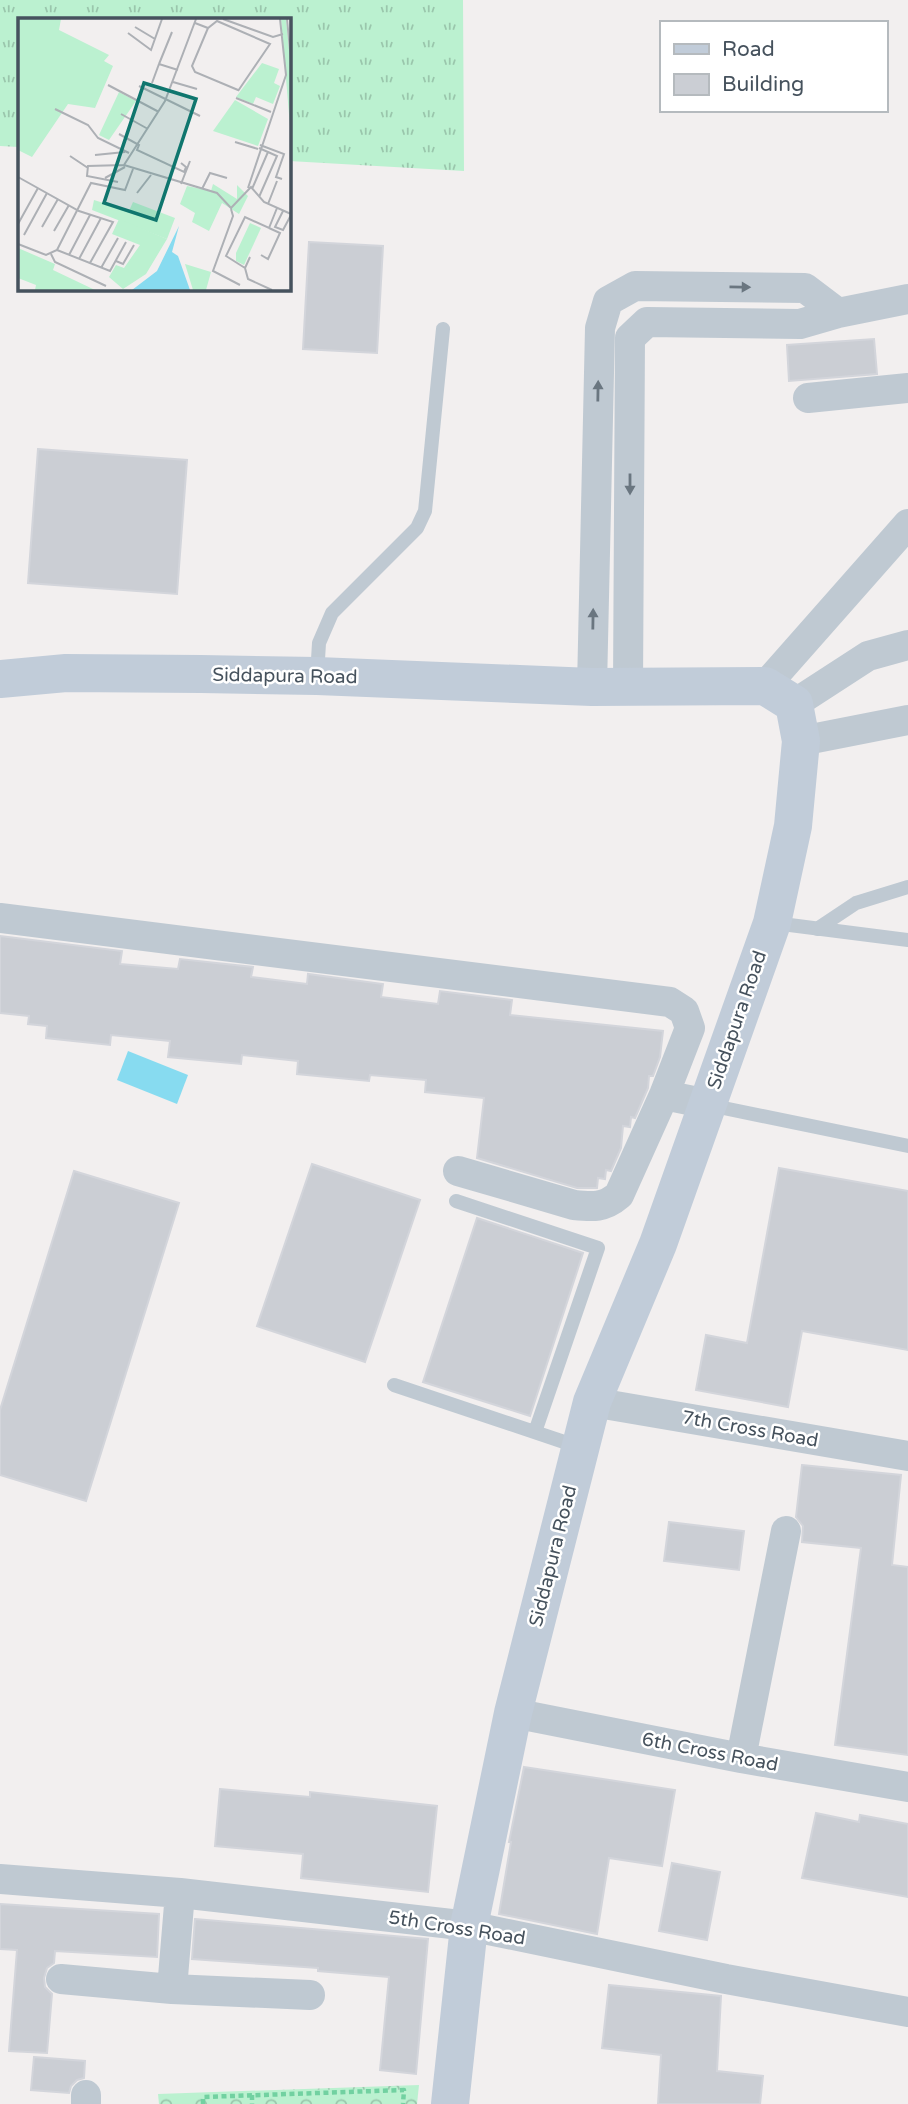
<svg xmlns="http://www.w3.org/2000/svg" width="908" height="2104" viewBox="0 0 908 2104" font-family="'Varela Round',sans-serif">
<style>
.grass{fill:url(#grass-tufts)}
.park{fill:url(#park-crowns)}
.water{fill:#87dbf0}
.building{fill:#cbced4;stroke:#d3d5db;stroke-width:2}
.lines{fill:none;stroke-linecap:round;stroke-linejoin:round}
.path{stroke:#72d1a1;stroke-width:4.5;stroke-dasharray:5 3.5;stroke-linecap:butt}
.lane{stroke:#bfc9d2;stroke-width:14}
.street{stroke:#bfc9d2;stroke-width:30}
.secondary{stroke:#c1ccd9;stroke-width:38}
.oneway{fill:#6a7680}
.labels{text-anchor:middle;dominant-baseline:central;stroke-width:5;stroke-linejoin:round;paint-order:stroke}
.street-label{font-size:19px;fill:#46525d;stroke:#fff}
.inset-road{fill:none;stroke:#adb0b5;stroke-width:2}
.view{fill:#0f766e;fill-opacity:0.15;stroke:#0f766e;stroke-width:3.5}
.inset-edge{fill:none;stroke:#46525d;stroke-width:3.5}
</style>
<defs>
<pattern id="grass-tufts" width="24" height="20" patternUnits="userSpaceOnUse" patternTransform="scale(1.75)"><rect width="24" height="20" fill="#bbf1d0"/><path d="M3 7l-1-3M5 7V3M7 7l1-3M15 17l-1-3M17 17v-4M19 17l1-3" fill="none" stroke="#9ac6ac"/></pattern>
<pattern id="park-crowns" width="20" height="18" patternUnits="userSpaceOnUse" patternTransform="scale(1.75)"><rect width="20" height="18" fill="#bbf1d0"/><path d="M2 6a3 3 0 1 1 6 0M12 15a3 3 0 1 1 6 0" fill="none" stroke="#9ac6ac"/></pattern>
</defs>
<rect width="100%" height="100%" fill="#f2efef"/>
<path class="grass" d="M 0,0 L 463,0 L 464,171 L 289,161 L 289,19 L 19,19 L 19,147 L 0,146 Z"/>
<path class="park" d="M 419,2085 L 417,2104 L 159,2104 L 158,2094 Z"/>
<path class="water" d="M 128,1051 L 188,1075 L 177,1104 L 117,1080 Z"/>
<path class="building" d="M 309,242 L 383,246 L 377,353 L 303,349 Z
M 874,339 L 877,374 L 789,381 L 787,345 Z
M 38,449 L 187,460 L 177,594 L 28,583 Z
M 0,936 L 122,951 L 120,964 L 178,969 L 180,959 L 253,967 L 251,977 L 307,984 L 308,974 L 383,984 L 381,997 L 438,1004 L 440,991 L 512,1000 L 510,1015 L 663,1031 L 660,1057 L 653,1076 L 649,1076 L 648,1088 L 635,1118 L 631,1117 L 630,1127 L 623,1126 L 621,1148 L 611,1171 L 606,1170 L 605,1179 L 598,1178 L 597,1188 L 577,1188 L 477,1158 L 484,1098 L 425,1092 L 426,1080 L 370,1075 L 369,1081 L 297,1074 L 298,1061 L 242,1055 L 241,1064 L 168,1057 L 170,1041 L 111,1035 L 110,1045 L 46,1038 L 47,1026 L 28,1024 L 29,1016 L 0,1013 Z
M 312,1164 L 420,1200 L 365,1362 L 257,1326 Z
M 779,1168 L 908,1191 L 908,1350 L 802,1331 L 788,1407 L 696,1390 L 706,1335 L 747,1343 Z
M 74,1171 L 179,1203 L 86,1501 L 0,1475 L 0,1410 Z
M 477,1218 L 583,1253 L 530,1416 L 423,1382 Z
M 802,1465 L 901,1475 L 892,1565 L 908,1567 L 908,1755 L 835,1745 L 861,1548 L 802,1542 L 803,1526 L 796,1517 Z
M 669,1522 L 744,1531 L 739,1570 L 664,1561 Z
M 524,1767 L 675,1790 L 662,1866 L 609,1858 L 597,1934 L 499,1914 L 511,1842 L 509,1842 Z
M 220,1789 L 310,1797 L 310,1792 L 437,1806 L 428,1892 L 301,1878 L 303,1854 L 215,1846 Z
M 816,1813 L 859,1822 L 860,1815 L 908,1824 L 908,1897 L 802,1878 Z
M 672,1863 L 720,1872 L 707,1940 L 659,1931 Z
M 0,1904 L 159,1914 L 157,1957 L 55,1951 L 54,1963 L 47,1968 L 44,1978 L 45,1987 L 52,1994 L 47,2053 L 9,2051 L 17,1950 L 0,1949 Z
M 195,1919 L 428,1939 L 416,2074 L 380,2070 L 389,1977 L 318,1971 L 318,1968 L 192,1959 Z
M 609,1985 L 721,1996 L 717,2071 L 763,2076 L 760,2104 L 658,2104 L 661,2055 L 602,2048 Z
M 34,2057 L 85,2061 L 84,2078 L 77,2080 L 71,2086 L 69,2093 L 31,2090 Z"/>
<g class="lines">
<path class="path" d="M 252,2095 L 252,2104
M 203,2104 L 203,2097 L 404,2090 L 403,2104"/>
<path class="lane" d="M 317,676 L 319,643 L 332,613 L 417,528 L 425,511 L 443,329
M 774,923 L 908,940
M 817,929 L 856,903 L 908,887
M 709,1105 L 908,1146
M 456,1201 L 598,1248 L 535,1432
M 394,1385 L 579,1447"/>
<path class="street" d="M 808,398 L 908,388
M 765,686 L 908,524
M 592,687 L 600,328 L 608,301 L 635,286 L 805,288 L 838,313
M 628,687 L 630,338 L 647,322 L 800,324 L 838,313 L 908,299
M 794,704 L 868,656 L 908,645
M 801,741 L 908,720
M 0,918 L 670,1002 L 684,1011 L 690,1028 L 664,1095 L 708,1104
M 458,1171 L 574,1205 C 593,1207 604,1208 619,1195 L 664,1095
M 592,1402 L 908,1456
M 513,1713 L 741,1758 L 908,1787
M 741,1758 L 786,1531
M 0,1879 L 180,1893 L 469,1926 L 726,1979 L 908,2012
M 61,1979 L 172,1989 L 310,1995
M 172,1989 L 180,1893
M 86,2095 L 86,2104"/>
<path class="secondary" d="M 0,679 L 66,673 L 201,674 L 317,676 L 592,687 L 765,686 L 794,704 L 801,741 L 793,826 L 772,923 L 658,1244 L 592,1402 L 513,1713 L 469,1926 L 450,2104"/>
</g>
<defs><path id="oneway-solid" d="M-6-.8H1V-3.2L6.5 0L1 3.2V.8H-6Z" transform="scale(1.75)"/></defs>
<g class="oneway">
<use href="#oneway-solid" transform="translate(740 287) rotate(1)"/>
<use href="#oneway-solid" transform="translate(598 391) rotate(-89)"/>
<use href="#oneway-solid" transform="translate(630 484) rotate(90)"/>
<use href="#oneway-solid" transform="translate(593 619) rotate(-89)"/>
</g>
<g class="labels">
<g class="street-label">
<text transform="translate(285 676) rotate(1)">Siddapura Road</text>
<text transform="translate(737 1020) rotate(-71)">Siddapura Road</text>
<text transform="translate(750 1429) rotate(10)">7th Cross Road</text>
<text transform="translate(553 1556) rotate(-76)">Siddapura Road</text>
<text transform="translate(710 1752) rotate(11)">6th Cross Road</text>
<text transform="translate(457 1928) rotate(9)">5th Cross Road</text>
</g>
</g>
<g transform="translate(18 18)">
<rect width="273" height="273" fill="#f2efef"/>
<path d="M 263,1 L 268,1 L 273,50 L 273,120 ZM 244,45 L 261,51 L 256,65 L 262,68 L 255,86 L 238,79 L 235,86 L 218,79 ZM 101,74 L 118,83 L 91,122 L 81,117 ZM 217,82 L 250,101 L 240,128 L 195,113 ZM 76,182 L 111,193 L 115,184 L 157,200 L 149,221 L 74,192 ZM 167,246 L 193,254 L 188,272 L 175,272 Z" fill="#bbf1d0"/>
<path d="M 0,1 L 43,1 L 41,12 L 91,37 L 86,43 L 95,48 L 77,90 L 50,86 L 14,139 L 0,132 ZM 195,166 L 219,181 L 219,167 L 230,178 L 221,196 L 204,185 L 191,213 L 174,204 L 177,195 L 162,186 L 169,168 L 193,173 ZM 0,230 L 37,246 L 35,252 L 77,272 L 17,272 L 18,267 L 0,260 Z" fill="#bbf1d0"/>
<path d="M 101,201 L 149,221 L 128,256 L 105,271 L 91,259 L 98,247 L 106,250 L 122,227 L 94,216 Z" fill="#bbf1d0"/>
<path d="M 232,205 L 243,210 L 226,247 L 218,243 L 218,235 Z" fill="#bbf1d0"/>
<path d="M 161,208 L 154,234 L 160,238 L 172,272 L 114,272 L 139,253 Z" fill="#87dbf0"/>
<path class="inset-road" d="M 205,1 L 255,19 L 265,16M 269,1 L 273,42M 177,5 L 190,10 L 199,3 L 252,26 L 220,73M 117,9 L 137,21M 190,10 L 174,48 L 177,54 L 220,72M 110,15 L 133,32 L 144,1M 141,46 L 154,14M 155,64 L 179,71M 134,65 L 141,46 L 160,52M 90,67 L 141,94M 121,68 L 182,98M 218,80 L 253,94M 37,91 L 70,107 L 80,120 L 111,135M 103,96 L 130,111M 101,116 L 121,127 L 119,132 L 166,154 L 168,149 L 163,145M 217,124 L 240,131M 242,127 L 266,136 L 258,159 L 264,161M 77,137 L 107,134M 52,138 L 70,150M 106,147 L 199,175 L 213,190 L 233,169 L 246,184 L 273,196M 106,147 L 147,83 L 178,1M 0,159 L 61,193 L 95,204 L 72,245M 87,160 L 107,149M 100,164 L 69,158 L 70,148 L 106,147M 163,166 L 172,143M 230,170 L 268,57 L 262,1M 184,171 L 192,155 L 209,160M 234,171 L 250,134 L 241,130M 119,175 L 133,157M 241,179 L 259,138 L 250,134M 250,186 L 259,163M 213,191 L 215,198 L 195,253 L 222,267M 265,193 L 257,209 L 265,212 L 273,197M 0,206 L 20,170M 24,209 L 40,181M 36,213 L 51,187M 6,217 L 29,175M 0,226 L 28,237 L 39,232 L 73,165 L 107,172 L 115,151M 39,232 L 92,253 L 108,224M 33,236 L 37,244 L 88,268M 51,237 L 72,197M 243,237 L 250,241 L 262,215 L 251,210M 232,239 L 227,250 L 230,261 L 254,272M 61,241 L 83,200M 98,243 L 105,246 L 116,227M 83,250 L 100,220M 227,250 L 208,238 L 227,199 L 251,210 L 259,190"/>
<path class="view" d="M 126,65 L 178,81 L 138,202 L 86,185 Z"/>
<rect width="273" height="273" class="inset-edge"/>
</g>
<rect x="660" y="21" width="228" height="91" fill="#ffffff" stroke="#b5babe" stroke-width="2"/>
<rect x="674" y="44" width="35" height="10" fill="#c1ccd9" stroke="#b5babe" stroke-width="2"/>
<text x="722" y="56" font-size="21" fill="#46525d">Road</text>
<rect x="674" y="74" width="35" height="21" fill="#cbced4" stroke="#b5babe" stroke-width="2"/>
<text x="722" y="91" font-size="21" fill="#46525d">Building</text>
</svg>
